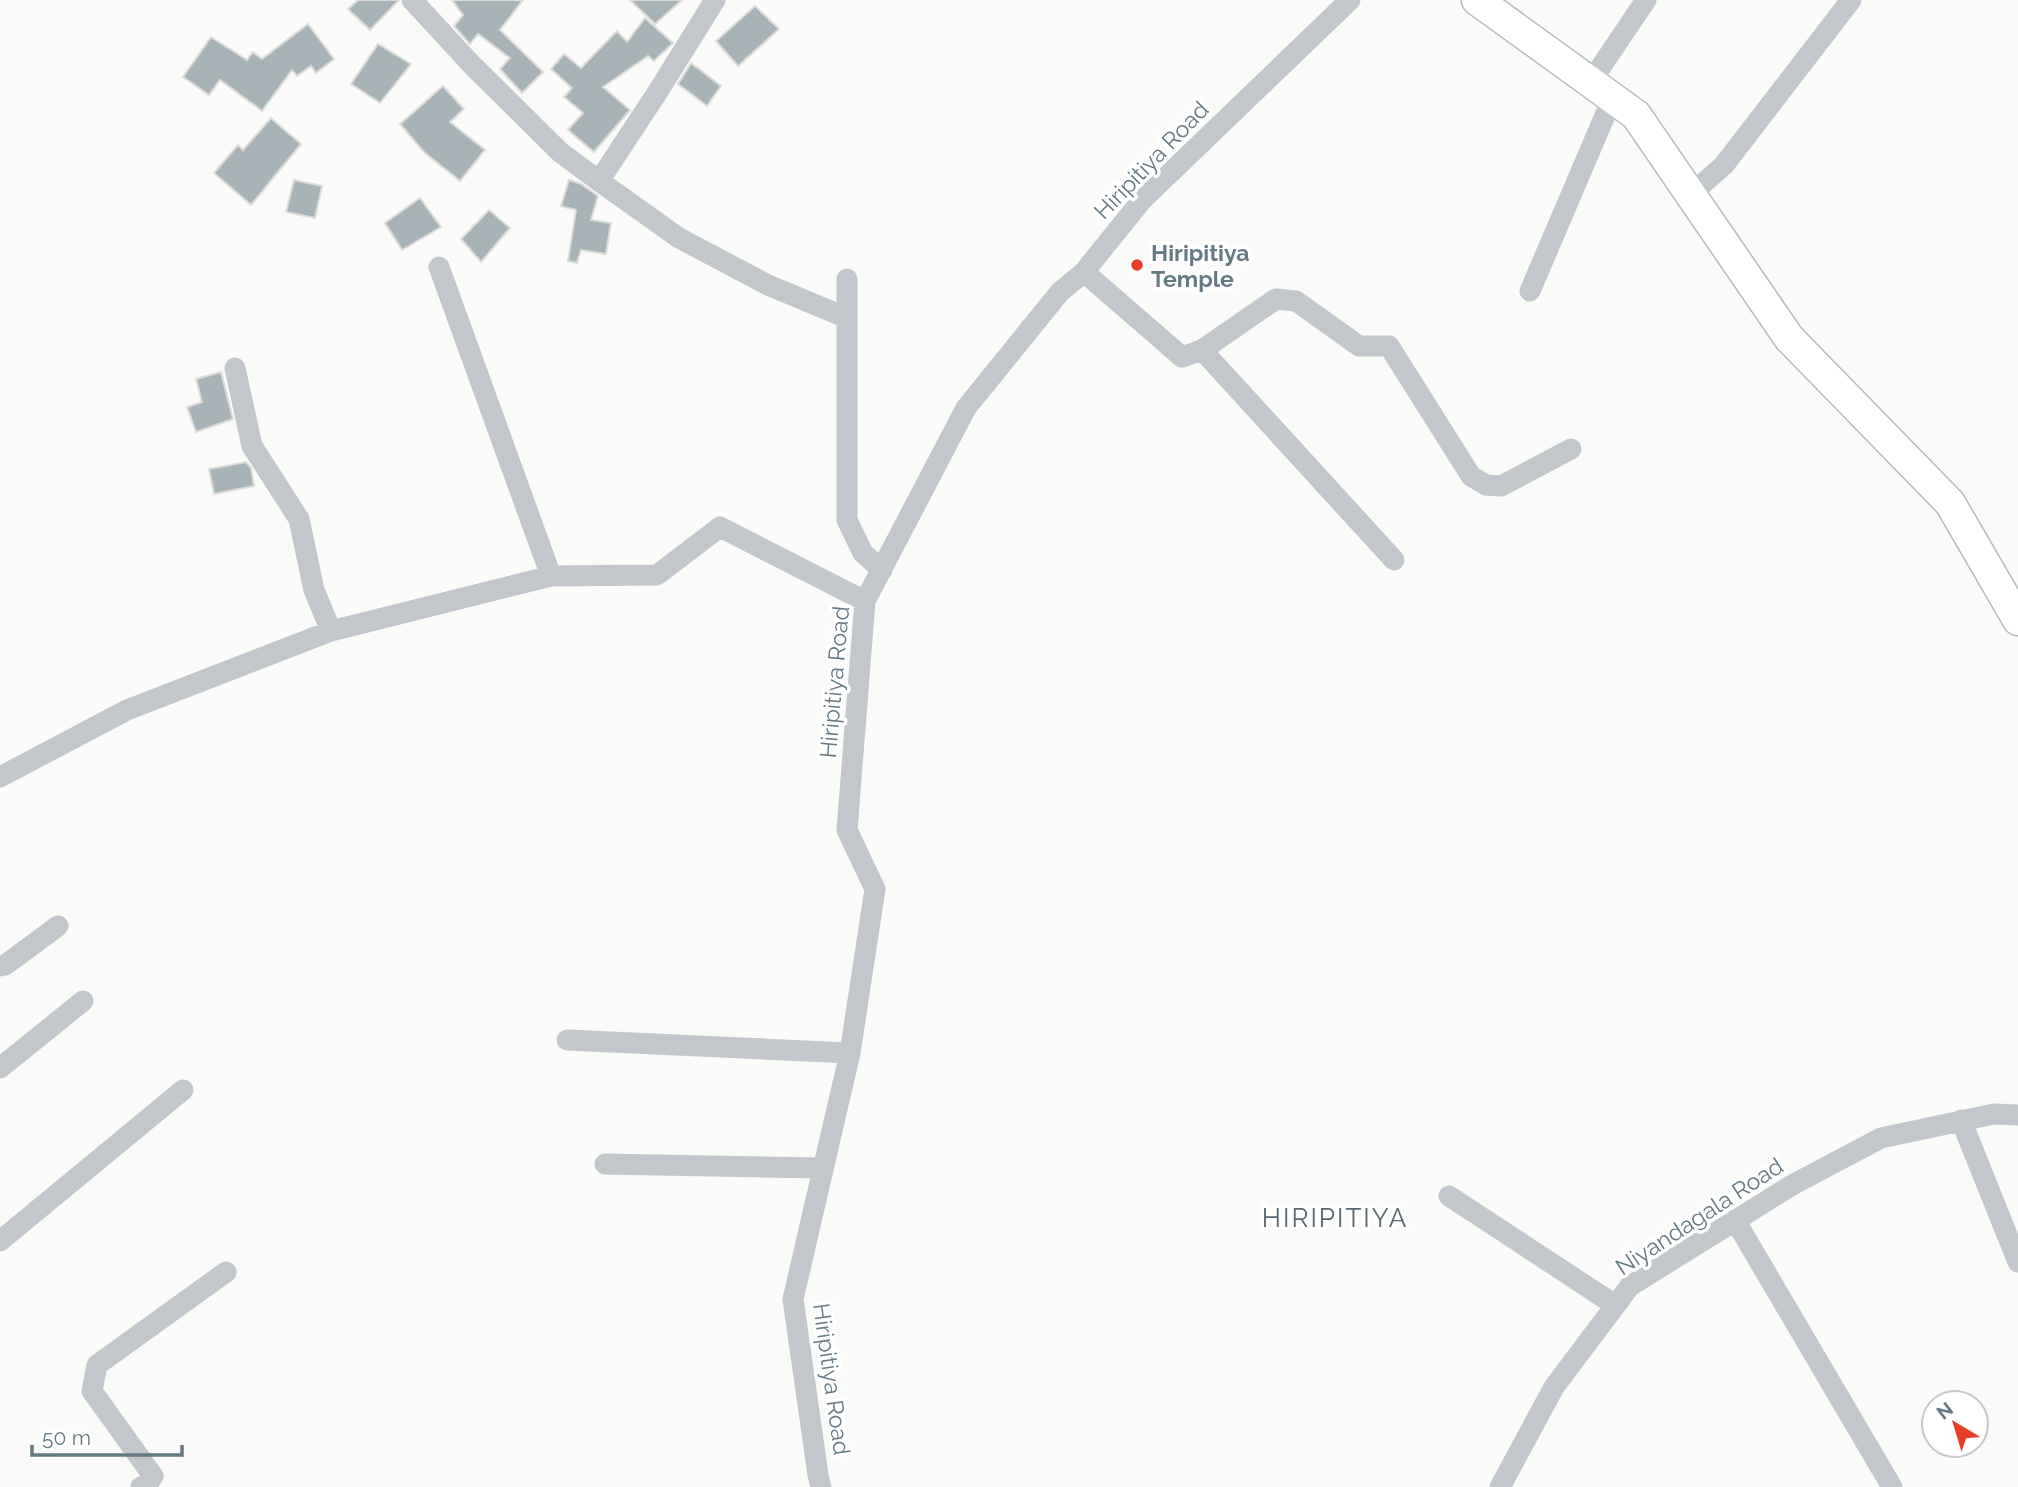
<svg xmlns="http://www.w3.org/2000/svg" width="2018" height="1487" viewBox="0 0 2018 1487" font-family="Raleway,sans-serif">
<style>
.building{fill:#a7b3b7;stroke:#dcdcda;stroke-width:2}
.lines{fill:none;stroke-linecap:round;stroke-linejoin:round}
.secondary-casing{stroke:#b3bbbf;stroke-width:33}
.street{stroke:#c1c7ca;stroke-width:21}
.secondary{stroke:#fff;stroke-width:30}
.poi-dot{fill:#e83d29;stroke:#fff;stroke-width:2.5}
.labels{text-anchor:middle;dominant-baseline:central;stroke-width:7;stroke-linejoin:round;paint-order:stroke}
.street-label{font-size:23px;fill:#647a83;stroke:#fff}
.poi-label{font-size:23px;font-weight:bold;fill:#647a83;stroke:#fff;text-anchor:start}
.quarter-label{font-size:26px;letter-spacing:2px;fill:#56676e;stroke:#fff}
</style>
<rect width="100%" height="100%" fill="#fafaf8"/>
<path class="building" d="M 358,0 L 399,0 L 370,30 L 348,9 Z
M 452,0 L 523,0 L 500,30 L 543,72 L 522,93 L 500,69 L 510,58 L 478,34 L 470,44 L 454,26 L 463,15 Z
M 630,0 L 682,0 L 655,24 Z
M 755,6 L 779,29 L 738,66 L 716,41 Z
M 645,18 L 673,43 L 654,61 L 648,56 L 603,87 L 630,110 L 594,152 L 568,130 L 583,113 L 564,97 L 572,88 L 551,69 L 564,54 L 581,68 L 617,31 L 627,42 Z
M 308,24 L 334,59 L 316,73 L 311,66 L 297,76 L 292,70 L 262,111 L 220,80 L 209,95 L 183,77 L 211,37 L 247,60 L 253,52 L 262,59 Z
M 378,44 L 411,64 L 380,103 L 351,84 Z
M 691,63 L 721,86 L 707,106 L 678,84 Z
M 443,86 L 464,109 L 450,122 L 485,150 L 460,181 L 424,152 L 400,124 Z
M 271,118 L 301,144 L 251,205 L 214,173 L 238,145 L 243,150 Z
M 294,180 L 322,186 L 315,218 L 286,212 Z
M 569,180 L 581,184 L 598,196 L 591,220 L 611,223 L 606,254 L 581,250 L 577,263 L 568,261 L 576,210 L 561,206 Z
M 420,198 L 441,227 L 402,250 L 385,223 Z
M 489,210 L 510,228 L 481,262 L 461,239 Z
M 221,372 L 233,419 L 196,432 L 187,407 L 202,402 L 196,379 Z
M 246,462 L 251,468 L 254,486 L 214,494 L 209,469 Z"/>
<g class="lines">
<defs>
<path id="secondary" d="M 1477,0 L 1636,115 L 1789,338 L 1950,503 L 2018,620"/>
</defs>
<use href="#secondary" class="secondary-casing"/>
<path class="street" d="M 412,0 L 472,65 L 560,152 L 599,181 L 679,238 L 768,285 L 847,318
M 1590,83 L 1646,0
M 599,181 L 657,93 L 715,0
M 1690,195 L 1724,165 L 1851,0
M 439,267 L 551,576
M 1084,272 L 1182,357 L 1202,350 L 1276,299 L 1296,301 L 1359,346 L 1389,346 L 1471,476 L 1486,485 L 1501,486 L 1571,449
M 847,279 L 847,520 L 863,553 L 882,570
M 1530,291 L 1612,99
M 1202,350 L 1394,560
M 235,368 L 252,446 L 299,519 L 314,590 L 331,631
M 0,777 L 127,710 L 331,631 L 551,576 L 657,575 L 720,527 L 865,601
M 0,966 L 5,965 L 58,926
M 567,1040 L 850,1053
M 0,1068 L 83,1001
M 1961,1120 L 2018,1262
M 605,1164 L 823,1168
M 1449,1196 L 1615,1305
M 1735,1220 L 1892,1487
M 0,1241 L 183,1090
M 141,1487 L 148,1484 L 153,1476 L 92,1391 L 97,1365 L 226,1272
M 821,1487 L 818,1475 L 793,1299 L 850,1053 L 875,889 L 847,830 L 865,601 L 966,408 L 1060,292 L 1084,272 L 1142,200 L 1350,0
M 1500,1487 L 1554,1387 L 1630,1286 L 1794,1184 L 1881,1138 L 1994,1114 L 2018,1115"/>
<use href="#secondary" class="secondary"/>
</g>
<circle class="poi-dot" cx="1137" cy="265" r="7"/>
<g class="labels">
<g class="street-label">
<text transform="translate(1151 160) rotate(-46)">Hiripitiya Road</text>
<text transform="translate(834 682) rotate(-85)">Hiripitiya Road</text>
<text transform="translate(1699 1216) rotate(-33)">Niyandagala Road</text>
<text transform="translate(832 1379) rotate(82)">Hiripitiya Road</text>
</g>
<g class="poi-label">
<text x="1151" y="252">Hiripitiya<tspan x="1151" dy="26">Temple</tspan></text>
</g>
<g class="quarter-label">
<text x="1335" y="1218">HIRIPITIYA</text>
</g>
</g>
<g transform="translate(1955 1424) rotate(322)"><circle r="33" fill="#ffffff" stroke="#c1cacd" stroke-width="2"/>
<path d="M0-5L12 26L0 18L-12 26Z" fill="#e83d29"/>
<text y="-10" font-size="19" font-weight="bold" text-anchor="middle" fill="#647a83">N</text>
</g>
<path d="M32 1445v10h150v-10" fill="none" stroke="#647a83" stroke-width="3.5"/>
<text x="42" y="1445" font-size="21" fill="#647a83" stroke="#ffffff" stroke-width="5" paint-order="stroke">50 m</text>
</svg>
